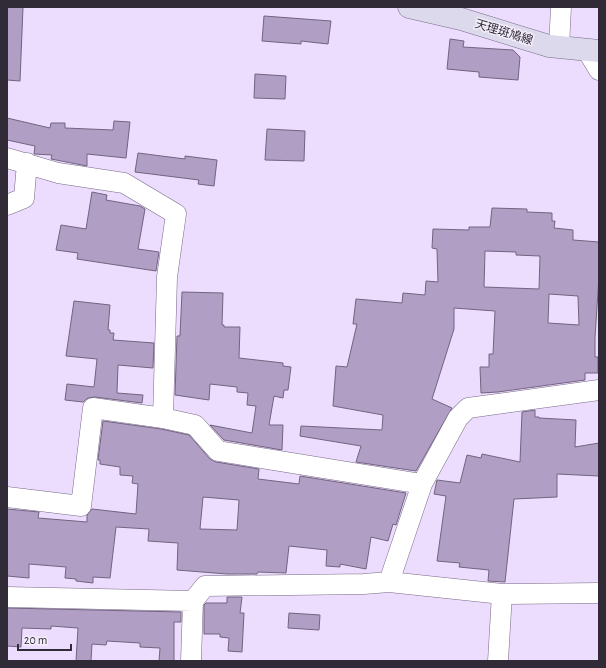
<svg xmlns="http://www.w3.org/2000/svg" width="606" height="668" viewBox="0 0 606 668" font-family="'Alegreya Sans','Noto Sans JP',sans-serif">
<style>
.building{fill:#b19ec4;stroke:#726480;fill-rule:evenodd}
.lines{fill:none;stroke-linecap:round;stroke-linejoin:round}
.minor-casing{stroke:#786a87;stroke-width:21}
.secondary-casing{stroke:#786a87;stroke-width:23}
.minor{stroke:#fff;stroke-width:20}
.secondary{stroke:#dcd9ec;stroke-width:22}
.labels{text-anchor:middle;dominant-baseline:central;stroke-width:3;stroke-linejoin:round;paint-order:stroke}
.street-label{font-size:12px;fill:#312b37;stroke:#f4eefb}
</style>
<rect width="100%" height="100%" fill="#ecdcfd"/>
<path class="building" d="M 7,7 L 23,7 L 20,81 L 7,80 Z
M 264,16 L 331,21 L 328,44 L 301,41 L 301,44 L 262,41 Z
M 450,39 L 464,41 L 463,47 L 513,50 L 520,57 L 518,80 L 479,77 L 479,72 L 447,69 Z
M 255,74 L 286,76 L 285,99 L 254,98 Z
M 7,118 L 50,128 L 51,123 L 65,123 L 65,128 L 113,130 L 114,121 L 130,122 L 126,158 L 87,154 L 87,166 L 51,159 L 52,155 L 34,154 L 35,146 L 7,140 Z
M 267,129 L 305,131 L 304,161 L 265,160 Z
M 138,153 L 185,159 L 185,156 L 217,160 L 214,186 L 198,184 L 199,180 L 135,172 Z
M 92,192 L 107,195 L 106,200 L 140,206 L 145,209 L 138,249 L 159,252 L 156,271 L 77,259 L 78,253 L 56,250 L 61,225 L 86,229 Z
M 492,208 L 527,209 L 527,212 L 552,213 L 552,221 L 555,221 L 554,228 L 573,230 L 573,240 L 599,242 L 599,277 L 595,337 L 595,357 L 598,357 L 598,373 L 585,373 L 585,380 L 498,392 L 481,393 L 480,367 L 489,367 L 489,354 L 493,354 L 495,311 L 454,308 L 454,329 L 432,399 L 452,408 L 416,471 L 356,462 L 361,446 L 300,436 L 301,426 L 382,430 L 383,415 L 333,406 L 336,366 L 347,367 L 357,324 L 353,324 L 356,299 L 402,303 L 403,293 L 425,295 L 426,281 L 438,282 L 437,249 L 432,248 L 433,229 L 469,230 L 469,227 L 490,227 ZM 485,251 L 516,252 L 516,255 L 540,256 L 539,289 L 484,287 ZM 549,294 L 578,296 L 579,325 L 548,323 Z
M 182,292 L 223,293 L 222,325 L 224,325 L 224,327 L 240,327 L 239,358 L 283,363 L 283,366 L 291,367 L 288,390 L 284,390 L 283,398 L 274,396 L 269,425 L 283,425 L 282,450 L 224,440 L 210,425 L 252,433 L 256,406 L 247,405 L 248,393 L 237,392 L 237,387 L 210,384 L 209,400 L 175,395 L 177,336 L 180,336 Z
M 74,301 L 110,305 L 108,330 L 110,330 L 110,333 L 114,333 L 113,340 L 154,343 L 153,368 L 118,365 L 117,393 L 143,395 L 142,403 L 95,397 L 88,398 L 83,402 L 65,400 L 67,384 L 94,387 L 97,359 L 66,356 Z
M 535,410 L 535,417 L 539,417 L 539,418 L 576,420 L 575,447 L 599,443 L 599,476 L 557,474 L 557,497 L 514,499 L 505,582 L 488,581 L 489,570 L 459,567 L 460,563 L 437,561 L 446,496 L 434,494 L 437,480 L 460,483 L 467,455 L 481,458 L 482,454 L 520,462 L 522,412 Z
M 103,421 L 161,429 L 189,435 L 210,459 L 216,462 L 259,469 L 258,479 L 299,484 L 300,476 L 406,493 L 396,525 L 393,524 L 388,541 L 371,537 L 366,569 L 340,564 L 340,567 L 326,566 L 327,550 L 289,546 L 286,573 L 258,572 L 257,574 L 227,574 L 177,570 L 178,543 L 148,541 L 149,529 L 116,527 L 110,578 L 93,577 L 93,583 L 76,581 L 76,579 L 65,578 L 66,567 L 29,564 L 29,578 L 7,576 L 7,509 L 39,512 L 38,518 L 87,522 L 87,515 L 92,509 L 136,514 L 138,484 L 132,483 L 133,476 L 120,475 L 120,467 L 100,464 L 100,460 L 98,460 ZM 203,497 L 239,500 L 237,530 L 200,529 Z
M 227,597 L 242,597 L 240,613 L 244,613 L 242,652 L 228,651 L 229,638 L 220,637 L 220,634 L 204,634 L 204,605 L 206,603 L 227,603 Z
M 7,608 L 181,612 L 181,622 L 174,622 L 174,661 L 159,661 L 160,648 L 140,647 L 140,643 L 107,641 L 106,645 L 92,644 L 91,661 L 76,661 L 78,628 L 51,626 L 51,629 L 22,628 L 21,647 L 7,646 Z
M 289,613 L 320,615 L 319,630 L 288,628 Z"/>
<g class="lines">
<defs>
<path id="minor" d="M 559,47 L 561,7
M 587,50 L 599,70
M 7,158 L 58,173 L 124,183 L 176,214 L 167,277 L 163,418
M 7,205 L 24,198 L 27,163
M 7,497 L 81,506 L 93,408 L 163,418 L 195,425 L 218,451 L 422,484
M 389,582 L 422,484 L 458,418 L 468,408 L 599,390
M 7,597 L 193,601
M 191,661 L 193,601 L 205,586 L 364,584 L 389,582 L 502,594 L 599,593
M 498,661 L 502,594"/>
<path id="secondary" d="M 409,7 L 461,19 L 549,46 L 599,51"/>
</defs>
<use href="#minor" class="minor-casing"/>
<use href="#secondary" class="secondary-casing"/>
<use href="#minor" class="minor"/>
<use href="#secondary" class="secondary"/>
</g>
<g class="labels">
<g class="street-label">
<text transform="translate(504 32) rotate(17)">天理斑鳩線</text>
</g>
</g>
<rect width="606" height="668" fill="none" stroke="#312b37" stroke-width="16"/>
<path d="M18 644v6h53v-6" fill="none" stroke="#312b37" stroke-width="2"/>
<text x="24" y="644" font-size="12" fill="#312b37" stroke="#f4eefb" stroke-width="3" paint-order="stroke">20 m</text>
</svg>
